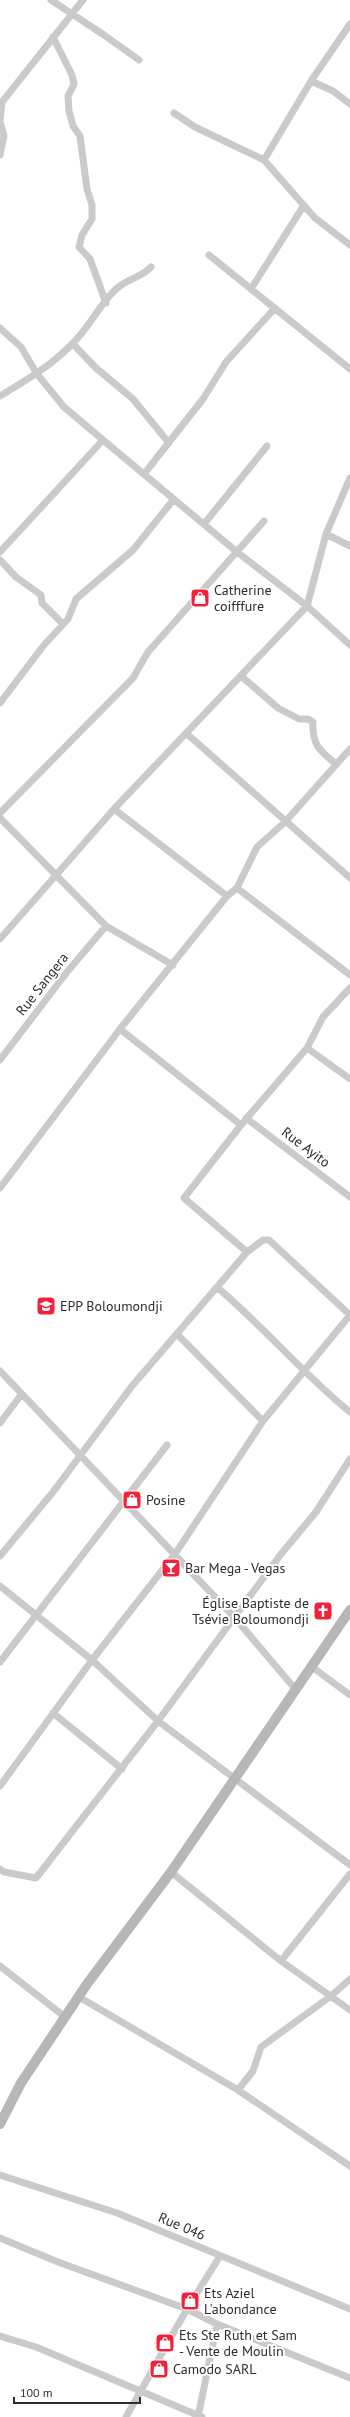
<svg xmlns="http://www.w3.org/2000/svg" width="350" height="2417" viewBox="0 0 350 2417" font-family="'PT Sans',sans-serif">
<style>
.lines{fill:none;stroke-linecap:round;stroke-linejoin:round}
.street{stroke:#cacaca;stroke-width:7}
.secondary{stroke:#b7b7b7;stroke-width:10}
.labels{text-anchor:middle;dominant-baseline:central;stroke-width:4;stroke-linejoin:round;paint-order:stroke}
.poi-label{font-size:14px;fill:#2d2d2d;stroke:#fff;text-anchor:start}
.street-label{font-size:14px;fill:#2d2d2d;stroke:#fff}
</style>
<rect width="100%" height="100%" fill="#fff"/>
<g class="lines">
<path class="street" d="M 51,0 L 104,35 L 139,60
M 53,37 L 72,75 L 74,84 L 68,96 L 69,111 L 73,126 L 80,136 L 87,189 L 92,205 L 92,219 L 82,235 L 79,247 L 90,259 L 106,303
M 311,81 L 333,91 L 350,104
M 174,113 L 195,127 L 264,160 L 315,218 L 350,245
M 0,121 L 2,102 L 83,0
M 0,122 L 4,136 L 0,155
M 264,160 L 311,81 L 350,24
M 209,255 L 350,369
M 251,289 L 304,205
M 0,328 L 21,347 L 37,374 L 64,407 L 103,440
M 73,344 L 96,368 L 133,399 L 169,443
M 0,396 C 25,381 51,366 72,344 C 88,329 98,307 114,291 C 128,277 138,280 151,267
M 144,474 L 203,399 L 226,362 L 275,308
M 204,524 L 267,446
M 326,534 L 350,546
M 0,552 L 103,440 L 237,552 L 307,606 L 350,645
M 0,560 L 16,577 L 41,595 L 42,603 L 63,624
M 241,676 L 278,708 L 299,719 L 308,719 L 313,722 C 312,745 319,750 336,764
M 0,703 L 44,645 L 68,619 L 76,599 L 133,550 L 174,499
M 186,733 L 350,878
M 0,813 L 133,678 L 148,652 L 264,521
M 0,818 L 106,926 L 173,965
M 237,888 L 350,975
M 227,896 L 237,888 L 257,847 L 285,822 L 350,749
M 0,939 L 114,809 L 307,606 L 326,534 L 350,478
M 120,1029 L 241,1125
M 307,1048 L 350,1079
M 0,1060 L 67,972 L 106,926
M 246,1118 L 350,1197
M 0,1188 L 120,1029 L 227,896 L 114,809
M 218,1288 C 264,1327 303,1374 350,1412
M 178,1335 L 263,1421
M 0,1371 L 235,1618 L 296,1690
M 0,1423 L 21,1395
M 0,1556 L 53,1492 L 132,1386 L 247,1252 L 184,1198 L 241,1125 L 307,1048 L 323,1017 L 350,988
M 0,1586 L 92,1660 L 158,1721 L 281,1554 L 316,1512 L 350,1459
M 0,1662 L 167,1445
M 312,1667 L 350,1695
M 53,1713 L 122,1769
M 0,1786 L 92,1660 L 175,1554 L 263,1421 L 350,1315 L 269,1240 L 263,1240 L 247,1252
M 0,1869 L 4,1872 L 36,1878 L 158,1721 L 350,1865
M 171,1872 L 281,1961
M 350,1874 L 281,1961 L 350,2010
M 0,1966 L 65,2017
M 79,1997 L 238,2090 L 350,2166
M 238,2090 L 253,2071 L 261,2047 L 331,1996 L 350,1979
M 0,2175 L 117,2213 L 350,2309
M 0,2238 L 58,2262 L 187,2309 L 217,2324 L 350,2378
M 0,2336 L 36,2347 L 202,2417
M 126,2417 L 187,2309 L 220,2256
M 198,2417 L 217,2324"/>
<path class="secondary" d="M 0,2124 L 21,2083 L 87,1984 L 171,1872 L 350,1610"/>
</g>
<defs>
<symbol id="shop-square" viewBox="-11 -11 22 22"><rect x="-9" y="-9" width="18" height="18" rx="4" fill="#f1213c" stroke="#fff"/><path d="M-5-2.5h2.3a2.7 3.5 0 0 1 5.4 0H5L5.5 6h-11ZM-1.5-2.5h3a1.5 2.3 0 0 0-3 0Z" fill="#fff"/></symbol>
<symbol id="school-square" viewBox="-11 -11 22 22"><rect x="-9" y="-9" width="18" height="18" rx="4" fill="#f1213c" stroke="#fff"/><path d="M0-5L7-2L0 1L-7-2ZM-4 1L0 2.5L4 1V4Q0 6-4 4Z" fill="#fff"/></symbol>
<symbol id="bar-square" viewBox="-11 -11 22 22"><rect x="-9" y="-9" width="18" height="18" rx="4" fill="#f1213c" stroke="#fff"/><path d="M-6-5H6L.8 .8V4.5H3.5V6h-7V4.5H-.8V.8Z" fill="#fff"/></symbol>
<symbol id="church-square" viewBox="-11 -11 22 22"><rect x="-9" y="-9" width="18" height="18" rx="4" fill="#f1213c" stroke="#fff"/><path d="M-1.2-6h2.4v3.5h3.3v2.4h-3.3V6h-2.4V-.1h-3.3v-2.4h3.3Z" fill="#fff"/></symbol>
</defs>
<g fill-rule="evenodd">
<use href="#shop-square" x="189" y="587" width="22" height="22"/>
<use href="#school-square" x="35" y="1295" width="22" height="22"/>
<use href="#shop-square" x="121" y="1489" width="22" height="22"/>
<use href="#bar-square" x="160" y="1557" width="22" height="22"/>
<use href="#church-square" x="312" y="1600" width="22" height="22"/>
<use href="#shop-square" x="179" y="2290" width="22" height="22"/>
<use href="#shop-square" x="154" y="2332" width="22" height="22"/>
<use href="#shop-square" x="148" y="2358" width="22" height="22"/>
</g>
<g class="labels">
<g class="poi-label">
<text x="214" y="590">Catherine<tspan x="214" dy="16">coifffure</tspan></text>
<text x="60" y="1306">EPP Boloumondji</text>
<text x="146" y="1500">Posine</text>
<text x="185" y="1568">Bar Mega - Vegas</text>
<text x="309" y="1603" text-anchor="end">Église Baptiste de<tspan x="309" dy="16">Tsévie Boloumondji</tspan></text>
<text x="204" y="2293">Ets Aziel<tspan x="204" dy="16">L'abondance</tspan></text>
<text x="179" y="2335">Ets Ste Ruth et Sam<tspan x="179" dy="16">- Vente de Moulin</tspan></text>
<text x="173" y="2369">Camodo SARL</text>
</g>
<g class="street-label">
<text transform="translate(42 984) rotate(-52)">Rue Sangera</text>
<text transform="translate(306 1147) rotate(37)">Rue Ayito</text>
<text transform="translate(182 2226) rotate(23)">Rue 046</text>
</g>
</g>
<path d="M14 2397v6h126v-6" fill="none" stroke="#2d2d2d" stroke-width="2"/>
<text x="20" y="2397" font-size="12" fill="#2d2d2d" stroke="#ffffff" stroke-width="3" paint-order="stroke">100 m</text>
</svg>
